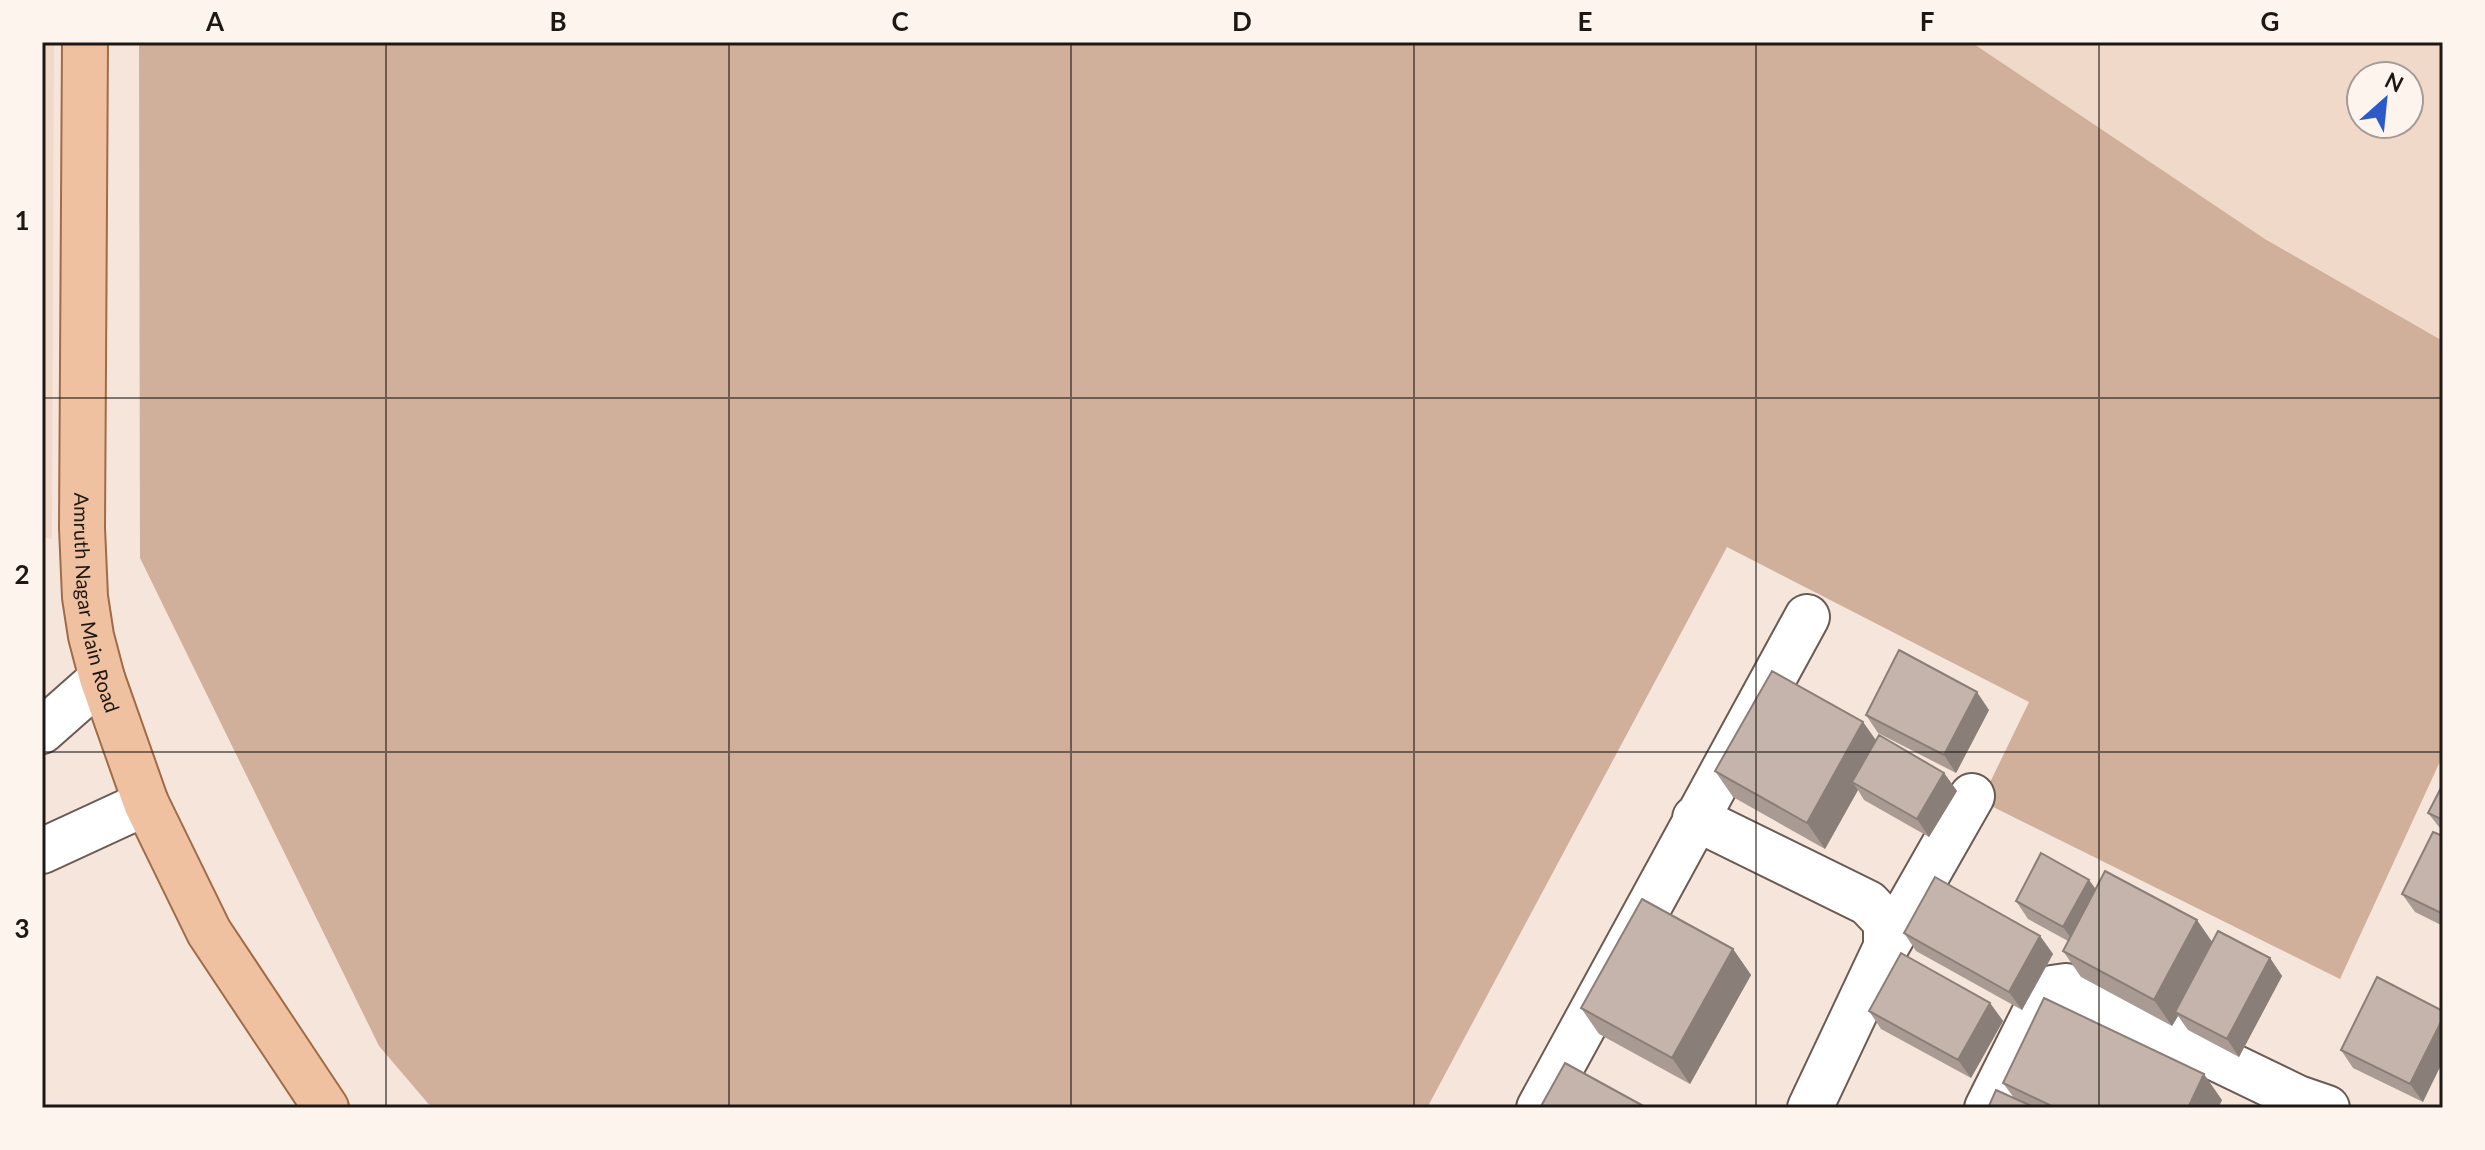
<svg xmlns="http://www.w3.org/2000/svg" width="2485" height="1150" viewBox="0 0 2485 1150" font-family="Lato,sans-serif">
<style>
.built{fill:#f1d9ca;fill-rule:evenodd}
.green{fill:#d1b09b}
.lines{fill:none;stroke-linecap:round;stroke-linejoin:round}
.minor-casing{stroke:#6a5b53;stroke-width:48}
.major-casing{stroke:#a06b47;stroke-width:48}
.minor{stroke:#fff;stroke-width:44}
.major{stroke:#f0c1a1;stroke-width:44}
.wall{fill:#a99b93}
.shaded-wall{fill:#8a7e78}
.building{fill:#c5b4ab;stroke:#8a7e78;stroke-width:2}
.grid{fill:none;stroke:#1e1814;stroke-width:2;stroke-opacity:0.55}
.labels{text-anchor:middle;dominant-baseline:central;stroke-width:6;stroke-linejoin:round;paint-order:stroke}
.street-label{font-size:20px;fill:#1e1814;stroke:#fef4ee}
.neatline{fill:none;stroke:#1e1814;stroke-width:3}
.grid-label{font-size:26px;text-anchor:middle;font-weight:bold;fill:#1e1814}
</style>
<rect width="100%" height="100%" fill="#f6e5db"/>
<path class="built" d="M 42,42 L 54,42 L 52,539 L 42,537 Z
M 1971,42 L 2443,42 L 2443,341 L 2265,239 ZM 2361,76 L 2409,76 L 2409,124 L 2361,124 Z"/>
<path class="green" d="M 139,42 L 1971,42 L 2265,239 L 2443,341 L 2443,755 L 2340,979 L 1981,801 L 2029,702 L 1727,547 L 1427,1108 L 432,1108 L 379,1046 L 140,558 Z"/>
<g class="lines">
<defs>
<path id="minor" d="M 42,731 L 102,678
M 1695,818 L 1868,903 L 1886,922 L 1886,947 L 1810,1108
M 42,851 L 146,803
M 1886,947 L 1972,796
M 1539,1108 L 1807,617
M 1987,1108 L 2042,998 L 2052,988 L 2066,986 L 2298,1098 L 2327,1108"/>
<g id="major">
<path id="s1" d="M 85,42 L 82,528 L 85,597 L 91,636 L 102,678 L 146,803 L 209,932 L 326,1108"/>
</g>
</defs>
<use href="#minor" class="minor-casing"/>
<use href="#major" class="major-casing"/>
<use href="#minor" class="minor"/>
<use href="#major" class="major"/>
</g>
<path class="wall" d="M 1989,710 L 1956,773 L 1878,733 L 1866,715 Z
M 1863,722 L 1876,740 L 1944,773 L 1957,791 L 1929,837 L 1864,800 L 1858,790 L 1825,849 L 1733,797 L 1715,771 Z
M 2443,784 L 2443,832 L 2428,813 Z
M 2443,836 L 2443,926 L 2415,912 L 2402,894 Z
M 2089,880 L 2096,889 L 2212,942 L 2270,958 L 2282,976 L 2239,1057 L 2188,1030 L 2178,1016 L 2172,1026 L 2081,977 L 2063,951 L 2068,941 L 2028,919 L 2016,901 Z
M 1904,933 L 2040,936 L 2053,954 L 2022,1010 L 1916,951 Z
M 1733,949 L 1751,975 L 1690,1084 L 1599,1034 L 1581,1008 Z
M 1990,1003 L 2003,1021 L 1971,1078 L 1881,1029 L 1869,1011 Z
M 2443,1011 L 2423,1102 L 2353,1068 L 2341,1050 Z
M 2003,1083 L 2222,1100 L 2218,1108 L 1988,1108 L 2014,1098 Z"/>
<path class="shaded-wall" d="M 1977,692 L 1989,710 L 1956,773 L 1944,755 Z
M 1863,722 L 1881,748 L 1852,782 L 1858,790 L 1825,849 L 1807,823 Z
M 1944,773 L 1957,791 L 1929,837 L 1917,819 Z
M 2089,880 L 2101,898 L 2076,945 L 2063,927 Z
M 2197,920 L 2215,946 L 2175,1012 L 2178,1016 L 2172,1026 L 2154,1000 Z
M 2040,936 L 2053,954 L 2022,1010 L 2009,992 Z
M 1733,949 L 1751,975 L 1690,1084 L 1672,1058 Z
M 2270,958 L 2282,976 L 2239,1057 L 2227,1039 Z
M 1990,1003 L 2003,1021 L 1971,1078 L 1958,1060 Z
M 2443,1018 L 2443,1061 L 2423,1102 L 2410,1084 Z
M 2204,1074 L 2222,1100 L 2218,1108 L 2188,1108 Z"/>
<path class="building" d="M 1899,650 L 1977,692 L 1944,755 L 1866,715 Z
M 1772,671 L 1863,722 L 1807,823 L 1715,771 Z
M 1879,735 L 1944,773 L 1917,819 L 1852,782 Z
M 2443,784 L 2443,820 L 2428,813 Z
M 2433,832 L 2443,836 L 2443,914 L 2402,894 Z
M 2041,853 L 2089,880 L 2063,927 L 2016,901 Z
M 2105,871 L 2197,920 L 2154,1000 L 2063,951 Z
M 1935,877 L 2040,936 L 2009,992 L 1904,933 Z
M 1642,899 L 1733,949 L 1672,1058 L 1581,1008 Z
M 2218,931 L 2270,958 L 2227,1039 L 2175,1012 Z
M 1901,953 L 1990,1003 L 1958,1060 L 1869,1011 Z
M 2377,977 L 2443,1011 L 2443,1018 L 2410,1084 L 2341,1050 Z
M 2044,998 L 2204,1074 L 2188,1108 L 2056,1108 L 2003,1083 Z
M 1565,1063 L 1647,1108 L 1540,1108 Z
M 1996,1090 L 2036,1108 L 1988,1108 Z"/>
<path class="grid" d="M 386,42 L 386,1108M 729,42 L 729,1108M 1071,42 L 1071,1108M 1414,42 L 1414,1108M 1756,42 L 1756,1108M 2099,42 L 2099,1108M 42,398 L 2443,398M 42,752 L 2443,752"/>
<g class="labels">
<g class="street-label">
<text stroke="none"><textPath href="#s1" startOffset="562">Amruth Nagar Main Road</textPath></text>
</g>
</g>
<rect width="2485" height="1150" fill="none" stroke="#fef4ee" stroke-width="88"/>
<g transform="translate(2385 100) rotate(27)"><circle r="38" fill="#fef4ee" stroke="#a49c97" stroke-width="2"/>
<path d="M0-6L14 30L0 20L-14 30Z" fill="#2c5ac9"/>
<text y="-12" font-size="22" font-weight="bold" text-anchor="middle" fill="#1e1814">N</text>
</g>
<rect x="44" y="44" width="2397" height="1062" class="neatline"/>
<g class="grid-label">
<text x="215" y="31">A</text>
<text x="558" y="31">B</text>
<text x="900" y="31">C</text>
<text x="1242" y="31">D</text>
<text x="1585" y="31">E</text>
<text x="1927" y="31">F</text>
<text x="2270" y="31">G</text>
<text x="22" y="230">1</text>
<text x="22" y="584">2</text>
<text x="22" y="938">3</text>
</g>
</svg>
